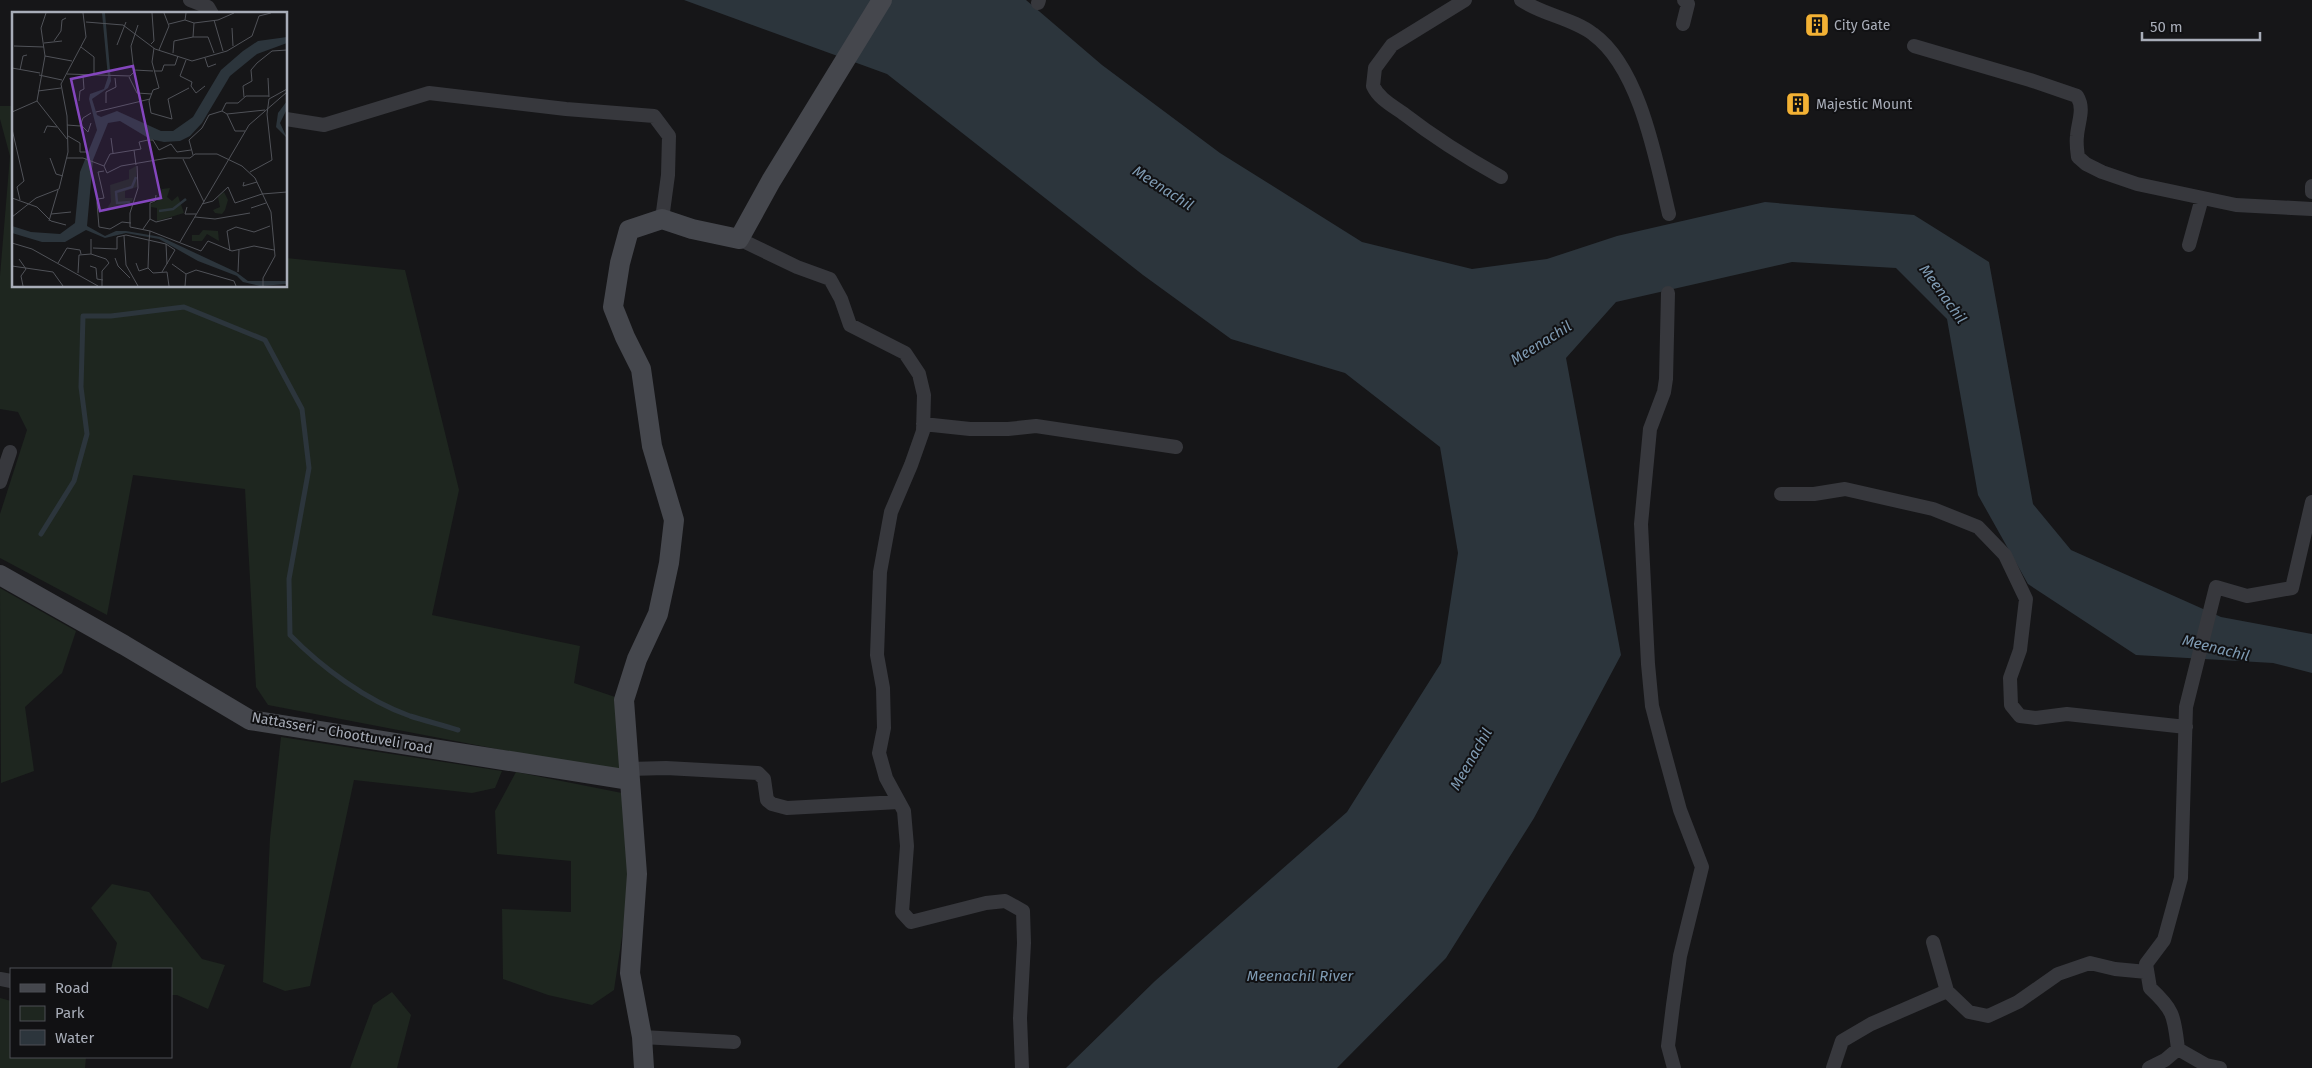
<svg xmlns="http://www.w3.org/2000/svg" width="2312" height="1068" viewBox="0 0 2312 1068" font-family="'Fira Sans',sans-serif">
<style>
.green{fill:#1e261f}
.water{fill:#2c353c}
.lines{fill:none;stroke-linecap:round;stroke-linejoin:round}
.stream{stroke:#2c353c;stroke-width:5}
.minor{stroke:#37383d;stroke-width:14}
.secondary{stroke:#45474d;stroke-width:20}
.labels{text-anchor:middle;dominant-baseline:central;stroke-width:4;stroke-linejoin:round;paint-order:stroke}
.poi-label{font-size:14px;fill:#a8adb8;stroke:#111113;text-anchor:start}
.street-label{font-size:14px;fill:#a8adb8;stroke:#111113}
.water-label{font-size:15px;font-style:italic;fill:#7f9bb3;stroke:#111113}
.inset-river{fill:none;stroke:#2c353c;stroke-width:2.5}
.inset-road{fill:none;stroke:#505258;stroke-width:1}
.view{fill:#8446be;fill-opacity:0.15;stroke:#8446be;stroke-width:2.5}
.inset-edge{fill:none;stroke:#a8adb8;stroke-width:2.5}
</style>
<rect width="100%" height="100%" fill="#161618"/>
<path class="green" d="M 0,106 L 14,106 L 14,286 L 286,286 L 286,258 L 405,270 L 459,490 L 432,615 L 580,646 L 574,683 L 618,698 L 624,764 L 617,772 L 268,705 L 256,687 L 245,489 L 133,475 L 107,615 L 0,558 L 0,514 L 27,430 L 18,412 L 0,409 L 0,276 L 10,156 L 0,119 Z
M 0,588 L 76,631 L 62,673 L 25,707 L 34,771 L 1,783 Z
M 281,737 L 502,771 L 495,788 L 472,793 L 354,780 L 310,986 L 285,991 L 263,982 L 270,838 Z
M 516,772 L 622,793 L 629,855 L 626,910 L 614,990 L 592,1005 L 548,995 L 503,979 L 502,909 L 571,912 L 571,861 L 497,854 L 495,811 Z
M 112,884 L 149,892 L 202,959 L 225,965 L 208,1009 L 177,995 L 171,995 L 171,969 L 111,969 L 117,943 L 91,908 Z
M 392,992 L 411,1015 L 397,1068 L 350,1068 L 373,1005 Z
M 0,998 L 11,1001 L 11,1057 L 86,1057 L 85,1068 L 0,1068 Z"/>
<path class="water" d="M 684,0 L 1026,0 L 1102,65 L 1220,153 L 1362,242 L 1472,269 L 1547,259 L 1617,236 L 1765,202 L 1914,215 L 1989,262 L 2033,504 L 2071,550 L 2221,617 L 2312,634 L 2312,673 L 2273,663 L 2136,655 L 2028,584 L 1978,495 L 1947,319 L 1896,268 L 1792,262 L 1616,302 L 1566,358 L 1621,655 L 1534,818 L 1446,958 L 1337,1068 L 1066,1068 L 1155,981 L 1347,812 L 1441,663 L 1458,553 L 1440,447 L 1345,373 L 1231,339 L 1143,275 L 887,74 Z"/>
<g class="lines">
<path class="stream" d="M 41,534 L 74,481 L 87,434 L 81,387 L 83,316 L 111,316 L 184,307 L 265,340 L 302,409 L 309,468 L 289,579 L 290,635 C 321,667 367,701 410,716 C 426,721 442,725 458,730"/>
<path class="minor" d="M 190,0 L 208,7 L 212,14
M 1465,0 L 1392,45 L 1375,68 L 1373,86 C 1379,99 1393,106 1404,114 C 1435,138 1467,158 1501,177
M 1521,0 C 1543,15 1572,18 1593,34 C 1640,68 1656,160 1669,214
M 1038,3 L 1039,0
M 1683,24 L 1688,4 L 1684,0
M 1914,46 L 2030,80 L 2077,96 C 2085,109 2078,122 2077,136 C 2076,143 2077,150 2078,157 L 2086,164 L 2102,172 L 2137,184 L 2236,205 L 2312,209
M 286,119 L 324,125 L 429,93 L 566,109 L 654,116 L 669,136 L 668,175 L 662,219
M 2312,186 L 2312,192
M 739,239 L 797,267 L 830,279 L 841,299 L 850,325 L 905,353 L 919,374 L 924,395 L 923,431 L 911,465 L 891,512 L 880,572 L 877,655 L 883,688 L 884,728 L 879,753 L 886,778 L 904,811 L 907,846 L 902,912 L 911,922 L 986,903 L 1005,901 L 1023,911 L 1024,943 L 1020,1018 L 1022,1068
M 2189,245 L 2202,198
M 1668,293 L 1666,379 L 1664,392 L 1650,429 L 1641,524 L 1648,664 L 1652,706 L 1662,744 L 1680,810 L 1702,867 L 1680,956 L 1673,1005 L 1668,1046 L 1674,1068
M 923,424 L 970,429 L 1008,429 L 1036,426 L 1176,447
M 0,482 L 10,452
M 1781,494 L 1814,494 L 1845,489 L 1933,509 L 1978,527 L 2005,555 L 2026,599 L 2020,650 L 2010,678 L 2011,705 L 2020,716 L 2036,718 L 2067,714 L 2186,727
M 629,769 L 666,768 L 758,773 L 764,779 L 767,800 L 772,804 L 787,808 L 899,802
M 1933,942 L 1947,991
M 0,979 L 11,981
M 642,1037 L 734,1042
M 1833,1068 L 1842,1041 L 1871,1024 L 1947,991 L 1969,1012 L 1988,1016 L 2018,1002 L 2058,974 L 2090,963 L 2115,969 L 2147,972
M 2149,1068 L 2165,1060 L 2178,1049
M 2220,1068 L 2206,1065 L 2178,1049 C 2174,1017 2175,1011 2150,988 L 2146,964 L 2164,940 L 2181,878 L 2186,707 L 2216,587 L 2247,596 L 2292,588 L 2312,502"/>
<path class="secondary" d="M 0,575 L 124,645 L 250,720 L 630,780
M 644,1068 L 642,1037 L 630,973 L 637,874 L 624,700 L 637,659 L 658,614 L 669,563 L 674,520 L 652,446 L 641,369 L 625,337 L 613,307 L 620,263 L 629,230 L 662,219 L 692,229 L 739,239 L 771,181 L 882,0"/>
</g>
<defs>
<symbol id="building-square" viewBox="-11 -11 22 22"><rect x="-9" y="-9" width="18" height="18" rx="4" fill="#f2b134" stroke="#111113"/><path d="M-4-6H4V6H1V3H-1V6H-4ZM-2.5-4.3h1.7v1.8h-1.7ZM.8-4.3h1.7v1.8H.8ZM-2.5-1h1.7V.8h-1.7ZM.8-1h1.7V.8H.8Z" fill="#111"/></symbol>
</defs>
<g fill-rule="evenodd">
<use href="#building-square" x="1803" y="11" width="28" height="28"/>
<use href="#building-square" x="1784" y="90" width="28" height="28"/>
</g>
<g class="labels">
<g class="poi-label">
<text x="1834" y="25">City Gate</text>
<text x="1816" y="104">Majestic Mount</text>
</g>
<g class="street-label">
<text transform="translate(342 733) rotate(10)">Nattasseri - Choottuveli road</text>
</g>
<g class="water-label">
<text transform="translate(1163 188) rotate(33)">Meenachil</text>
<text transform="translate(1943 294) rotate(54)">Meenachil</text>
<text transform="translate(1541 343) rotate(-32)">Meenachil</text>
<text transform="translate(2216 648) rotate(14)">Meenachil</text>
<text transform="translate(1471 759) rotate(-60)">Meenachil</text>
<text x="1300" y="976">Meenachil River</text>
</g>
</g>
<g transform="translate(12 12)">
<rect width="275" height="275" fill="#161618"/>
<path d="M 124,154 L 125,175 L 113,179 L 113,186 L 121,186 L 119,193 L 94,198 L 99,190 L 98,173 L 117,167 L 117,158 ZM 158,176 L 155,185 L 160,189 L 166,184 L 172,201 L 145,209 L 145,196 L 139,195 L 139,192 L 145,189 L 150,177 ZM 212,180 L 216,188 L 213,198 L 210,202 L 203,201 L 201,198 L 208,195 L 206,185 ZM 191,218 L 206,219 L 207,229 L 195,222 L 190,229 L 180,229 L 180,223 L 187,223 Z" fill="#1e261f"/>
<path d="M 90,1 L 93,1 L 99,69 L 96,76 L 80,87 L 85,103 L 89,105 L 105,99 L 149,119 L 161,119 L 181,105 L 209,58 L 231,39 L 246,29 L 275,25 L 275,31 L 245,42 L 218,64 L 190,111 L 178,124 L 168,129 L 152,130 L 138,127 L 108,109 L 96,111 L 81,148 L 75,214 L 93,224 L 104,219 L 114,219 L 149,225 L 224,260 L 236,269 L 275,269 L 275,272 L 248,274 L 231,270 L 225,264 L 186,249 L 147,227 L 114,221 L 93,226 L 74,218 L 53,230 L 30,230 L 0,221 L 0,214 L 19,220 L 48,222 L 63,211 L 68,160 L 85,118 L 77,87 L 78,82 L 92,77 L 96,65 ZM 275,89 L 275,97 L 268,111 L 275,126 L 264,115 L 266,101 Z" fill="#2c353c"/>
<path class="inset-river" d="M 118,190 L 105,191 L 104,180 L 120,175 L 124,165M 147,199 L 161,197 L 174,187"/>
<path class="inset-road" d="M 34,1 L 29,16 L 33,44 L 25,89 L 55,127M 202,8 L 211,39M 74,10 L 111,13 L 143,37 L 180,49 L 215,39 L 240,24 L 247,4 L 259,1M 182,11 L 206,8 L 222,1M 157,12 L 173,8 L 174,1M 220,16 L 221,34M 181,25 L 196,25 L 202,41M 42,29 L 49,19 L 50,8 L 54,6M 32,31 L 50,29M 139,32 L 142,29 L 140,1M 105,33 L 114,10M 2,34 L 32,35M 69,35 L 82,45 L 82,61M 142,36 L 140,50 L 147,76 L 141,78 L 137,89 L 139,101 L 160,107 L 156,87 L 177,76M 147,38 L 157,14 L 152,1M 161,41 L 162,29 L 181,25 L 182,11 L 173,8M 33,44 L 60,49M 193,46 L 196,55 L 204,52M 174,48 L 168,64 L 180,70 L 179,74 L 184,81 L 193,74M 0,56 L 28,61M 8,58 L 11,44 L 15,43M 122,58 L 141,59M 142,59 L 150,59 L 152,53 L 163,53 L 166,44M 55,62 L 118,64 L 122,60 L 119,34 L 126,13M 27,63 L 50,68M 117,65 L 125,81 L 140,82M 256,66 L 257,85M 26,79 L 49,76M 232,85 L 231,74 L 240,69 L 239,58 L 245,51 L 260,39 L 275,38M 67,89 L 68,79 L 72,77 L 71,64M 94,91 L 94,80 L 104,75 L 103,66M 210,99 L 215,102 L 223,119 L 233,119M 0,100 L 25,89M 84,100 L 138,87M 215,102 L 253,98M 55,113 L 68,114 L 71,106 L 79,101M 69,113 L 76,120 L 79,111M 0,117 L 12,169 L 5,175 L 8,188M 32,121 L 35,114 L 45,115M 56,124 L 68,131 L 68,140 L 75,140M 99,126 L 101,141M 122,138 L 124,153M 181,143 L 177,128 L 190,116 L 197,103 L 210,99 L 214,91 L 226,91 L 234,84 L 257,84M 38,146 L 44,162 L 51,164M 55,146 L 71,146 L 92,154 L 95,161 L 109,154 L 156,146 L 178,146 L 183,142 L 205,142 L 230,154 L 243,166 L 259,200 L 263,244 L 251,266 L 251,274M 171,147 L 192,190M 92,154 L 98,142 L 129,137 L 127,130 L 136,128 L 141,128 L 147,138 L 159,132 L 165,140 L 179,138M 125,154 L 126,176 L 118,201 L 118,215 L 138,219 L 137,229M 92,159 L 86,160 L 92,186 L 86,187 L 85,191 L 87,215 L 98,217 L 110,210 L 119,211M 238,160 L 260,148 L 255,102 L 257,87 L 275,77M 232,170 L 231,174 L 245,170M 0,186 L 25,195 L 39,209 L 54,213M 190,192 L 201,189 L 216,175 L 223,191 L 250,182 L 275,180M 175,195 L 173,202 L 184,202M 239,196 L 254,191M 39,202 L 59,200M 0,205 L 24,186 L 47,177 L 56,140 L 55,104 L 49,72 L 74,25 L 71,1M 183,205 L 203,207 L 238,201M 138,207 L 144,210 L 160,206M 37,209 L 46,178M 131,217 L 138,207 L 138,191 L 143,189 L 144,183M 138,219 L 189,239 L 196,229 L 220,239 L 242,234 L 262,238M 112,224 L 114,253 L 126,274M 137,229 L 136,256 L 141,261 L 155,260 L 157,274M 168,230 L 237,113 L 275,80M 0,231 L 20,237 L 86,274M 154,232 L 155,252M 81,236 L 105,237 L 105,225 L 114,223 L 154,232 L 163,238 L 150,260M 218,239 L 215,219 L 224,215 L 242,220 L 258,214M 79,242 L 94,247 L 97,251 L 90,259 L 90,274M 103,246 L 106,254 L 118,266M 7,247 L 14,257 L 9,264 L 11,274M 46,251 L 55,236 L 68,238 L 69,242M 124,251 L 127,259 L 136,256M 160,252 L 174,262M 0,254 L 41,260 L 51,274M 78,254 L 84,256 L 85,267 L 91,268M 226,260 L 227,238M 66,261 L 67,243 L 79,242 L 79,227M 173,274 L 174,262 L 184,258 L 222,269 L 224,274"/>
<path class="view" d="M 121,54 L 149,186 L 88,199 L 59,67 Z"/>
<rect width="275" height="275" class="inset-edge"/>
</g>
<rect x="10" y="968" width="162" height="90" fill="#111113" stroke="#4d4f55"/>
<rect x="20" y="984" width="25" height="8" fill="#45474d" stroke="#4d4f55"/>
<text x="55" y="993" font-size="15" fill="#a8adb8">Road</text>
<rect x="20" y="1006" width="25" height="15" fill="#1e261f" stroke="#4d4f55"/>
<text x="55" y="1018" font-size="15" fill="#a8adb8">Park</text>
<rect x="20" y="1030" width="25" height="15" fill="#2c353c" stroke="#4d4f55"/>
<text x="55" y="1043" font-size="15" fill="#a8adb8">Water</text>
<path d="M2142 32v8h118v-8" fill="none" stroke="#a8adb8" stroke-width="2.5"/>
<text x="2150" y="32" font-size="15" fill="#a8adb8" stroke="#111113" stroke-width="4" paint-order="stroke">50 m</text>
</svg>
